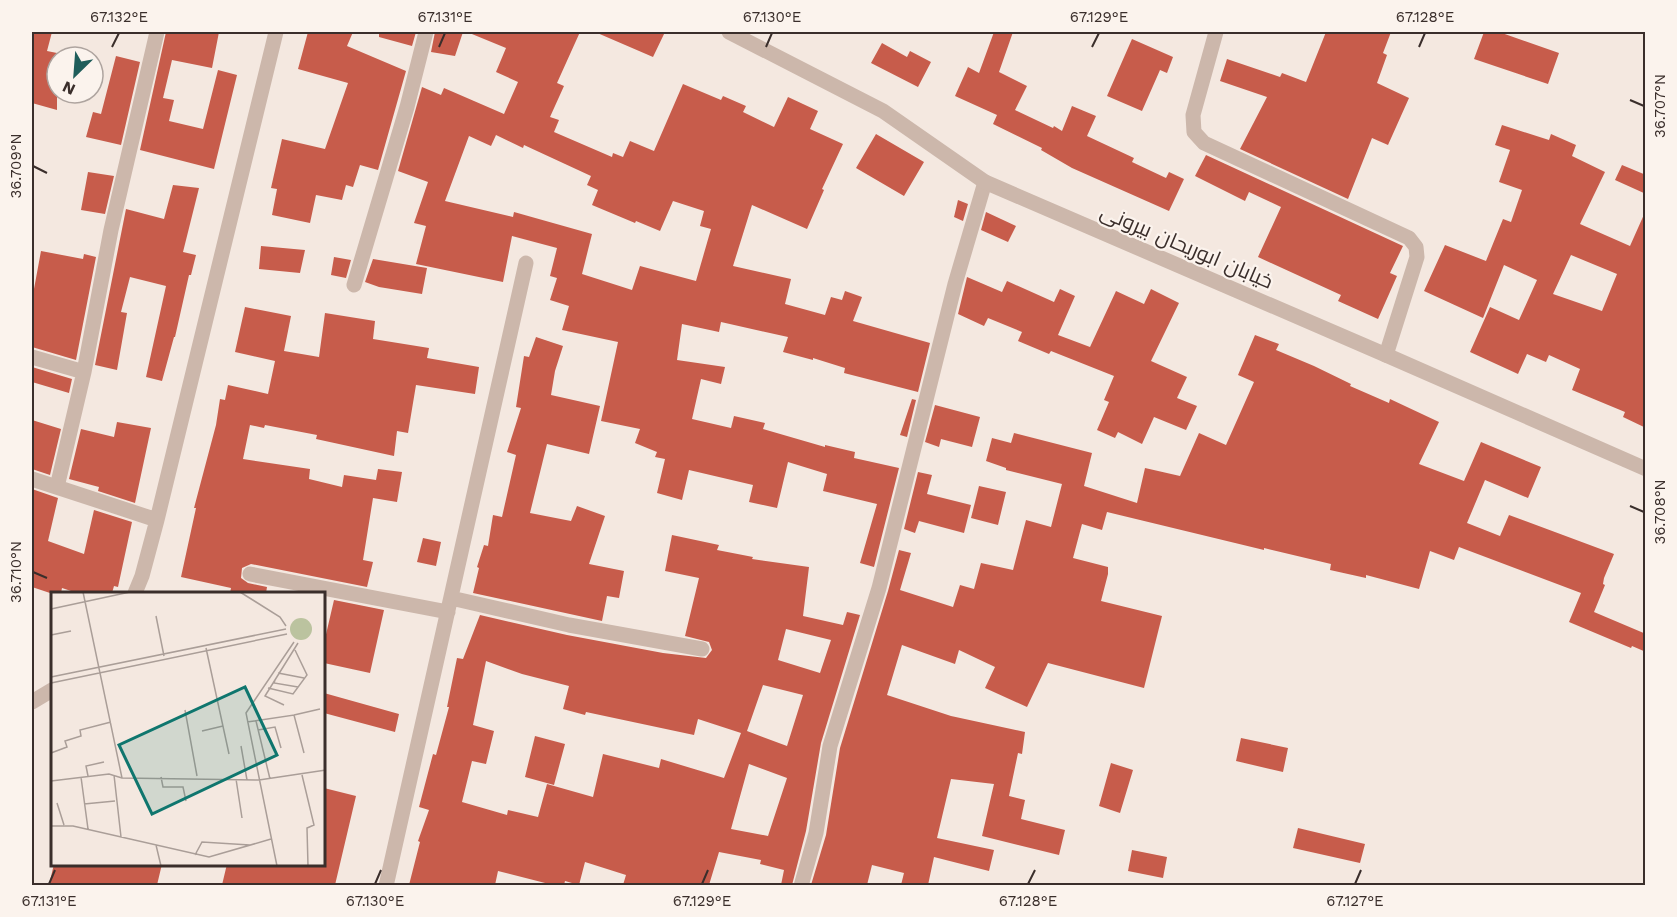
<svg xmlns="http://www.w3.org/2000/svg" width="1677" height="917" viewBox="0 0 1677 917" font-family="'Work Sans',Cairo,sans-serif">
<style>
.building{fill:#c75c4b;fill-rule:evenodd}
.lines{fill:none;stroke-linecap:round;stroke-linejoin:round}
.minor{stroke:#ccb7ab;stroke-width:15}
.tertiary{stroke:#ccb7ab;stroke-width:15}
.ticks{fill:none;stroke:#3a2e2b;stroke-width:2}
.labels{text-anchor:middle;dominant-baseline:central;stroke-width:4.5;stroke-linejoin:round;paint-order:stroke}
.street-label{font-size:21px;fill:#3a2e2b;stroke:#fbf3ed}
.inset-road{fill:none;stroke:#aa9e98;stroke-width:1.5}
.view{fill:#0f766e;fill-opacity:0.15;stroke:#0f766e;stroke-width:3}
.inset-edge{fill:none;stroke:#3a2e2b;stroke-width:3}
.neatline{fill:none;stroke:#3a2e2b;stroke-width:2}
.ticks-label{font-size:15px;text-anchor:middle;fill:#3a2e2b}
</style>
<rect width="100%" height="100%" fill="#f4e8e0"/>
<path class="building" d="M 32,32 L 52,32 L 47,51 L 57,53 L 57,110 L 32,103 Z
M 166,32 L 219,32 L 212,68 L 172,60 L 163,98 L 174,100 L 169,121 L 203,129 L 218,70 L 237,75 L 214,169 L 140,150 Z
M 308,32 L 353,32 L 347,46 L 406,71 L 378,170 L 360,165 L 353,187 L 346,185 L 342,200 L 316,195 L 310,223 L 272,215 L 277,189 L 271,188 L 282,139 L 325,149 L 348,83 L 298,69 Z
M 379,32 L 416,32 L 412,46 L 379,37 Z
M 435,32 L 463,32 L 455,56 L 431,52 Z
M 467,32 L 580,32 L 557,83 L 564,86 L 550,117 L 559,120 L 554,132 L 612,157 L 613,153 L 623,157 L 630,141 L 654,151 L 683,84 L 721,100 L 723,96 L 746,106 L 743,112 L 774,127 L 788,97 L 818,111 L 810,129 L 843,144 L 822,189 L 824,190 L 807,229 L 752,205 L 733,266 L 791,279 L 785,304 L 825,315 L 831,297 L 842,300 L 845,291 L 862,297 L 853,321 L 930,343 L 918,392 L 844,373 L 845,368 L 813,358 L 813,360 L 783,352 L 788,337 L 721,322 L 719,332 L 682,324 L 677,360 L 725,367 L 721,384 L 701,379 L 692,419 L 731,428 L 734,416 L 765,423 L 763,429 L 825,447 L 825,445 L 855,452 L 854,458 L 899,468 L 874,567 L 860,563 L 877,504 L 823,491 L 827,474 L 788,462 L 777,508 L 749,502 L 753,485 L 689,470 L 682,500 L 657,493 L 665,459 L 655,457 L 657,452 L 635,443 L 640,429 L 601,421 L 618,342 L 562,330 L 569,306 L 550,300 L 557,278 L 550,276 L 557,248 L 512,236 L 503,282 L 416,264 L 426,226 L 414,223 L 428,182 L 398,171 L 422,87 L 441,95 L 444,88 L 504,114 L 518,82 L 496,72 L 506,48 ZM 496,135 L 523,148 L 524,145 L 591,176 L 587,185 L 598,190 L 592,205 L 635,223 L 636,221 L 660,231 L 673,201 L 704,211 L 700,226 L 711,229 L 696,281 L 640,266 L 632,290 L 582,274 L 592,234 L 514,212 L 513,217 L 445,201 L 469,136 L 491,146 Z
M 595,32 L 665,32 L 653,57 Z
M 994,32 L 1013,32 L 999,72 L 1027,86 L 1015,110 L 1053,128 L 1054,126 L 1062,131 L 1072,106 L 1096,116 L 1087,136 L 1134,158 L 1132,162 L 1166,178 L 1169,172 L 1184,179 L 1169,211 L 1072,168 L 1041,150 L 1042,148 L 993,124 L 997,115 L 955,96 L 968,67 L 979,73 Z
M 1326,32 L 1391,32 L 1383,53 L 1387,55 L 1377,83 L 1409,98 L 1388,145 L 1372,138 L 1348,199 L 1240,149 L 1267,97 L 1220,81 L 1227,59 L 1280,77 L 1282,73 L 1306,82 Z
M 1484,32 L 1499,32 L 1559,53 L 1548,84 L 1474,59 Z
M 1132,39 L 1173,57 L 1167,73 L 1160,70 L 1142,111 L 1107,96 Z
M 882,43 L 907,57 L 910,51 L 931,62 L 918,87 L 871,63 Z
M 116,56 L 140,62 L 121,145 L 86,137 L 93,112 L 101,114 Z
M 1502,125 L 1549,140 L 1551,134 L 1576,145 L 1572,156 L 1605,172 L 1580,224 L 1630,246 L 1646,210 L 1646,428 L 1623,417 L 1625,412 L 1572,390 L 1580,369 L 1549,355 L 1546,362 L 1527,354 L 1518,374 L 1470,352 L 1490,307 L 1519,320 L 1537,280 L 1504,265 L 1483,318 L 1424,291 L 1445,245 L 1486,261 L 1503,219 L 1511,222 L 1522,190 L 1499,182 L 1510,150 L 1495,145 ZM 1571,255 L 1617,274 L 1602,311 L 1553,294 Z
M 876,134 L 924,162 L 904,196 L 856,168 Z
M 1206,155 L 1403,246 L 1390,273 L 1397,276 L 1378,319 L 1338,301 L 1341,295 L 1258,257 L 1281,207 L 1249,192 L 1245,201 L 1195,176 Z
M 1622,165 L 1646,175 L 1646,194 L 1615,180 Z
M 88,172 L 114,176 L 105,214 L 81,210 Z
M 173,185 L 199,188 L 183,252 L 196,255 L 191,275 L 189,275 L 175,337 L 174,337 L 162,381 L 146,377 L 166,286 L 130,277 L 121,312 L 127,313 L 117,370 L 95,365 L 126,209 L 164,219 Z
M 958,200 L 968,204 L 963,221 L 954,217 Z
M 986,212 L 1016,226 L 1008,242 L 981,230 Z
M 261,246 L 305,250 L 300,273 L 259,269 Z
M 41,251 L 83,259 L 84,254 L 96,257 L 76,360 L 32,347 L 32,288 L 34,289 Z
M 334,257 L 351,260 L 346,278 L 331,275 Z
M 373,259 L 427,268 L 422,294 L 379,287 L 365,282 Z
M 967,277 L 1002,292 L 1007,281 L 1054,302 L 1060,289 L 1075,296 L 1058,335 L 1090,347 L 1116,291 L 1144,304 L 1151,289 L 1179,303 L 1151,361 L 1187,377 L 1177,398 L 1197,406 L 1186,430 L 1154,417 L 1142,444 L 1118,432 L 1115,438 L 1097,430 L 1109,402 L 1104,400 L 1114,376 L 1051,351 L 1049,354 L 1018,341 L 1022,332 L 988,318 L 984,326 L 958,314 Z
M 245,307 L 291,316 L 284,351 L 319,357 L 325,313 L 375,321 L 373,339 L 429,348 L 427,358 L 479,367 L 475,394 L 416,385 L 408,433 L 397,431 L 394,456 L 316,439 L 317,435 L 265,425 L 264,428 L 250,425 L 243,459 L 310,469 L 309,479 L 342,487 L 344,475 L 376,480 L 378,469 L 402,472 L 397,502 L 373,498 L 363,560 L 373,562 L 367,587 L 251,564 L 242,568 L 241,578 L 248,583 L 267,587 L 266,593 L 230,593 L 231,588 L 181,577 L 196,508 L 194,508 L 216,425 L 220,399 L 225,400 L 228,385 L 268,394 L 275,361 L 235,352 Z
M 1255,335 L 1279,344 L 1276,350 L 1314,366 L 1351,384 L 1350,386 L 1389,403 L 1390,399 L 1439,422 L 1419,464 L 1464,481 L 1481,442 L 1541,467 L 1528,498 L 1485,480 L 1467,523 L 1500,536 L 1509,515 L 1614,554 L 1604,578 L 1603,584 L 1605,585 L 1594,612 L 1646,634 L 1646,652 L 1632,646 L 1631,648 L 1569,622 L 1581,593 L 1459,547 L 1454,560 L 1430,551 L 1419,589 L 1366,575 L 1366,578 L 1330,570 L 1331,564 L 1264,548 L 1264,550 L 1107,512 L 1102,530 L 1082,524 L 1073,558 L 1108,567 L 1108,574 L 1101,601 L 1162,616 L 1144,688 L 1048,663 L 1027,707 L 985,688 L 995,667 L 959,650 L 955,664 L 902,645 L 887,695 L 951,716 L 1025,732 L 1022,754 L 1018,753 L 1009,796 L 1025,800 L 1021,819 L 1065,830 L 1059,855 L 982,836 L 994,784 L 951,779 L 937,838 L 994,850 L 989,871 L 934,857 L 928,885 L 901,885 L 904,873 L 872,865 L 867,885 L 811,885 L 826,835 L 840,748 L 888,591 L 899,550 L 911,553 L 900,590 L 953,607 L 960,585 L 974,589 L 981,563 L 1013,570 L 1026,520 L 1051,527 L 1062,484 L 1006,470 L 1006,468 L 986,461 L 992,438 L 1011,443 L 1014,433 L 1092,453 L 1084,486 L 1137,503 L 1145,468 L 1180,476 L 1199,433 L 1226,445 L 1254,382 L 1238,375 Z
M 536,337 L 563,346 L 555,371 L 551,395 L 600,406 L 589,454 L 547,444 L 530,513 L 571,521 L 577,506 L 605,516 L 589,564 L 624,571 L 619,598 L 607,596 L 602,621 L 473,593 L 479,568 L 477,567 L 484,545 L 488,546 L 493,515 L 502,517 L 516,455 L 507,452 L 521,408 L 516,407 L 524,356 L 529,357 Z
M 32,367 L 72,379 L 69,393 L 32,382 Z
M 912,399 L 916,400 L 907,437 L 900,435 Z
M 935,405 L 980,417 L 972,447 L 941,439 L 939,447 L 925,442 Z
M 32,420 L 61,429 L 50,475 L 32,469 Z
M 117,422 L 151,428 L 135,503 L 98,491 L 99,487 L 69,479 L 81,429 L 114,437 Z
M 918,472 L 932,475 L 927,494 L 971,505 L 964,533 L 919,521 L 915,533 L 904,529 Z
M 979,486 L 1006,492 L 998,525 L 971,518 Z
M 32,489 L 58,498 L 48,541 L 84,554 L 94,510 L 132,522 L 118,587 L 114,586 L 112,593 L 77,593 L 62,588 L 61,593 L 50,593 L 32,587 Z
M 672,535 L 719,545 L 717,550 L 753,557 L 752,559 L 809,567 L 803,616 L 843,625 L 847,612 L 860,615 L 821,743 L 806,831 L 792,885 L 781,885 L 784,870 L 760,864 L 761,860 L 719,852 L 709,885 L 623,885 L 626,875 L 585,862 L 579,885 L 565,881 L 564,885 L 553,885 L 498,871 L 495,885 L 409,885 L 420,842 L 418,841 L 429,810 L 419,807 L 433,754 L 436,755 L 449,707 L 447,707 L 457,658 L 463,659 L 480,615 L 567,635 L 663,653 L 706,658 L 712,650 L 709,642 L 685,636 L 699,578 L 665,571 ZM 786,629 L 831,640 L 820,673 L 778,660 ZM 486,661 L 522,674 L 569,686 L 563,709 L 585,715 L 586,712 L 694,735 L 698,719 L 741,733 L 724,778 L 661,759 L 659,768 L 603,754 L 593,797 L 547,784 L 538,817 L 508,810 L 507,815 L 462,802 L 472,761 L 486,764 L 494,731 L 473,725 ZM 763,685 L 803,695 L 787,746 L 747,731 ZM 749,764 L 787,778 L 768,836 L 731,829 Z
M 423,538 L 441,542 L 436,566 L 417,562 Z
M 334,600 L 384,610 L 370,673 L 324,663 L 324,643 Z
M 324,693 L 399,714 L 395,732 L 324,713 Z
M 535,736 L 565,744 L 554,785 L 525,777 Z
M 1241,738 L 1288,748 L 1283,772 L 1236,761 Z
M 1111,763 L 1133,770 L 1120,813 L 1099,806 Z
M 324,788 L 356,796 L 335,885 L 222,885 L 227,864 L 324,864 Z
M 1298,828 L 1365,844 L 1360,863 L 1293,848 Z
M 1132,850 L 1167,857 L 1163,878 L 1128,871 Z
M 54,864 L 162,864 L 157,885 L 49,885 Z"/>
<g class="lines">
<path class="minor" d="M 1216,32 L 1193,115 L 1194,132 L 1204,143 L 1409,238 L 1416,247 L 1417,257 L 1386,355
M 354,285 L 407,107 L 426,32
M 32,357 L 84,372
M 32,479 L 157,520
M 57,487 L 84,372 L 111,230 L 157,32
M 250,574 L 448,612
M 135,593 L 142,576 L 157,520 L 276,32
M 451,598 L 569,625 L 702,649
M 32,702 L 52,690
M 386,886 L 526,263
M 801,886 L 816,833 L 830,746 L 879,588 L 955,284 L 985,182"/>
<path class="tertiary" d="M 729,32 L 883,111 L 985,182 L 1386,355 L 1646,469"/>
</g>
<path class="ticks" d="M 112,47 L 119,33M 439,47 L 445,33M 766,47 L 772,33M 1092,47 L 1099,33M 1419,47 L 1425,33M 1630,100 L 1644,106M 33,166 L 47,173M 1630,506 L 1644,512M 33,572 L 47,578M 49,884 L 55,870M 375,884 L 381,870M 702,884 L 708,870M 1028,884 L 1035,870M 1355,884 L 1361,870"/>
<g class="labels">
<g class="street-label">
<text transform="translate(1187 246) rotate(23)">خیابان ابوریحان بیرونی</text>
</g>
</g>
<g transform="translate(51 592)">
<rect width="274" height="274" fill="#f4e8e0"/>
<path d="M239 37a11 11 0 1 1 22 0a11 11 0 1 1-22 0Z" fill="#bbc39f"/>
<path class="inset-road" d="M 32,0 L 71,186M 189,0 L 229,25 L 235,34M 0,17 L 79,0M 105,24 L 113,64M 0,43 L 20,39M 155,56 L 178,162M 227,81 L 253,86M 0,85 L 235,37M 224,88 L 223,91 L 247,95M 0,91 L 236,42M 217,96 L 242,102 L 256,83 L 244,58M 233,113 L 214,104 L 247,51M 134,118 L 146,184M 243,123 L 269,117M 205,129 L 219,187M 196,130 L 243,123 L 253,161M 207,138 L 224,135 L 230,156M 151,139 L 172,134M 190,154 L 196,188M 0,161 L 16,155 L 14,149 L 30,144 L 29,138 L 60,130M 63,183 L 70,245M 251,183 L 263,233 L 256,236 L 257,274M 37,184 L 35,174 L 53,170M 30,185 L 37,237M 110,185 L 112,195 L 132,195 L 135,209M 185,187 L 191,226M 0,189 L 58,182 L 71,186 L 208,188 L 275,178M 6,211 L 13,233M 33,212 L 64,209M 0,234 L 22,234 L 158,265 L 220,247M 105,253 L 110,274M 144,263 L 151,250 L 199,253M 226,274 L 195,121 L 243,50"/>
<path class="view" d="M 194,95 L 226,163 L 101,222 L 68,153 Z"/>
<rect width="274" height="274" class="inset-edge"/>
</g>
<rect width="1677" height="917" fill="none" stroke="#fbf3ed" stroke-width="66"/>
<g transform="translate(75 75) rotate(205)"><circle r="28" fill="#fbf3ed" stroke="#aea49f" stroke-width="1.5"/>
<path d="M0-4.5L10 22L0 15L-10 22Z" fill="#1f5d5a"/>
<text y="-9" font-size="16" font-weight="bold" text-anchor="middle" fill="#3a2e2b">N</text>
</g>
<rect x="33" y="33" width="1611" height="851" class="neatline"/>
<g class="ticks-label">
<text x="119" y="22">67.132°E</text>
<text x="445" y="22">67.131°E</text>
<text x="772" y="22">67.130°E</text>
<text x="1099" y="22">67.129°E</text>
<text x="1425" y="22">67.128°E</text>
<text transform="translate(1660 106) rotate(-90)" y="5">36.707°N</text>
<text transform="translate(16 166) rotate(-90)" y="5">36.709°N</text>
<text transform="translate(1660 512) rotate(-90)" y="5">36.708°N</text>
<text transform="translate(16 572) rotate(-90)" y="5">36.710°N</text>
<text x="49" y="906">67.131°E</text>
<text x="375" y="906">67.130°E</text>
<text x="702" y="906">67.129°E</text>
<text x="1028" y="906">67.128°E</text>
<text x="1355" y="906">67.127°E</text>
</g>
</svg>
